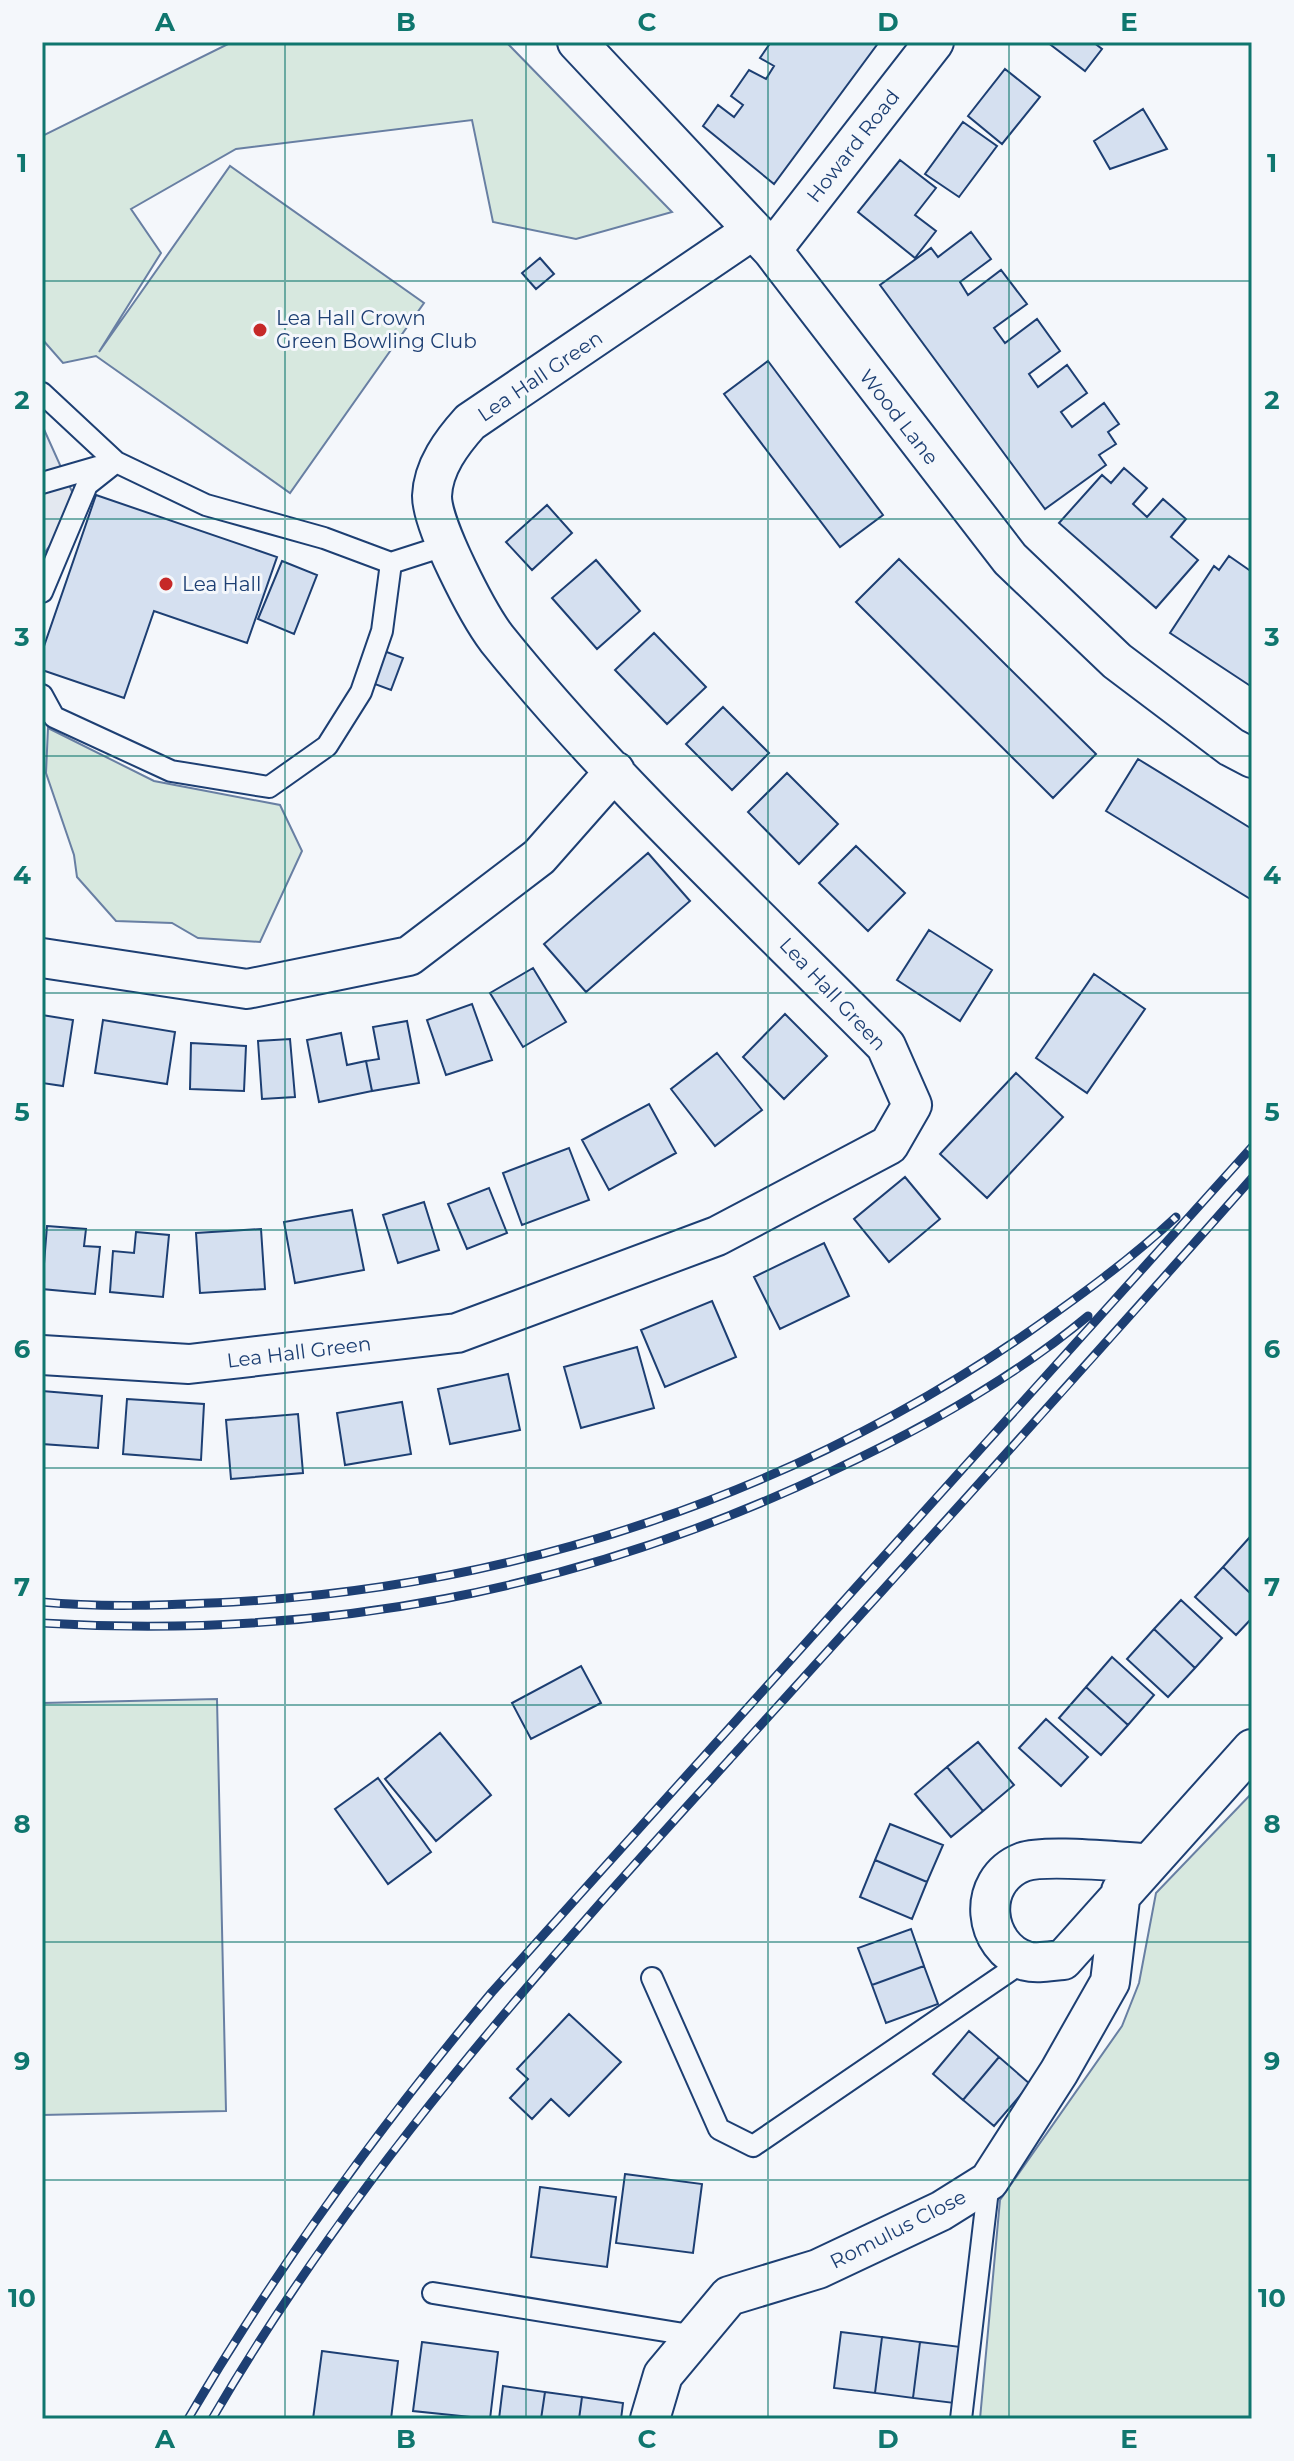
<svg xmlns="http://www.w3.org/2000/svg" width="1294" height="2461" viewBox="0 0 1294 2461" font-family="Montserrat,sans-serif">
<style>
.green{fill:#d7e8df;stroke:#687fa3;stroke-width:2}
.parking{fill:#e3e8f0;stroke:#687fa3;stroke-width:2}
.building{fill:#d5e0f0;stroke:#1d3f73;stroke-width:2}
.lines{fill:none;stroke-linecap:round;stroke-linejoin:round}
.service-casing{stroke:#1d3f73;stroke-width:24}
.minor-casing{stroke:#1d3f73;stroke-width:42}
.service{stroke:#f4f7fb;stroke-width:20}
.minor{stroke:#f4f7fb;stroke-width:38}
.rail-casing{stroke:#1d3f73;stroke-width:9}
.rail{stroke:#f4f7fb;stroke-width:6;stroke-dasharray:18;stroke-linecap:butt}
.grid{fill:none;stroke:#0f766e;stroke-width:2;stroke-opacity:0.55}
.poi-dot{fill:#c62828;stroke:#f4f7fb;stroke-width:3}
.labels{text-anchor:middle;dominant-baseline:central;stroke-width:6;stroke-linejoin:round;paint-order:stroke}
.street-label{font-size:20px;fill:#1d3f73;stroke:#f4f7fb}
.poi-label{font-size:20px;fill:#1d3f73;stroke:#f4f7fb;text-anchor:start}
.neatline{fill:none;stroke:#0f766e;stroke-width:3}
.grid-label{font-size:26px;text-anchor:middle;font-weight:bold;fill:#0f766e}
</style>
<rect width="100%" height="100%" fill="#f4f7fb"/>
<path class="green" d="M 232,42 L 506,42 L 672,212 L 576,239 L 493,222 L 472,120 L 236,149 L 131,209 L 161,253 L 99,352 L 230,166 L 424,303 L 290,493 L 96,356 L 63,363 L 42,339 L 42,136 Z
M 48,728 L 154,781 L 280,805 L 302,851 L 260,942 L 198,938 L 172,923 L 116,921 L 77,877 L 74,855 L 46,773 Z
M 217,1699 L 226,2111 L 42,2115 L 42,1703 Z
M 1252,1793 L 1252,2419 L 980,2419 L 1000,2200 L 1122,2026 L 1139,1983 L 1156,1893 Z"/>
<path class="parking" d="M 42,425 L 79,507 L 42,556 Z"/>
<path class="building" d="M 771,42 L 879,42 L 774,184 L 703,126 L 718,105 L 734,117 L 743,105 L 731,96 L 749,70 L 766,79 L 774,66 L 760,58 Z
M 1047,42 L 1093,42 L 1102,49 L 1085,71 Z
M 1005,69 L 1040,97 L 1002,144 L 968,116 Z
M 1143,109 L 1167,149 L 1110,169 L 1094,141 Z
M 963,122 L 997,146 L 959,197 L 925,174 Z
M 900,160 L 936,188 L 915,215 L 936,231 L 915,258 L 858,212 Z
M 971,232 L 991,259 L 960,282 L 968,295 L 1001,270 L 1027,304 L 994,328 L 1005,343 L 1037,319 L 1060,351 L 1029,374 L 1038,387 L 1067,365 L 1087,393 L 1061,412 L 1072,427 L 1104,403 L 1119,424 L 1108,432 L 1116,444 L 1099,455 L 1106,465 L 1045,509 L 880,285 L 931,248 L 938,257 Z
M 540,258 L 554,274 L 536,289 L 522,273 Z
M 768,361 L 883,515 L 840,547 L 724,394 Z
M 1124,468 L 1147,488 L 1133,504 L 1147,517 L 1163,499 L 1186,519 L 1171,537 L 1198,560 L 1156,608 L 1059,523 L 1102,475 L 1111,483 Z
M 96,495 L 277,557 L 247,643 L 154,611 L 124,698 L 42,670 L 42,652 Z
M 547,505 L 572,533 L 532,570 L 506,542 Z
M 1229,556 L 1252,572 L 1252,687 L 1170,633 L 1214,566 L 1219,570 Z
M 899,559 L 1096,754 L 1053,798 L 856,602 Z
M 596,560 L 640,611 L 597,649 L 552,598 Z
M 282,561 L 317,575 L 294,634 L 258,619 Z
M 654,633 L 706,687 L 667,724 L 615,670 Z
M 384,651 L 403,658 L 391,690 L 372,683 Z
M 723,707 L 769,753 L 732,790 L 686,744 Z
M 1138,759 L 1252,829 L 1252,900 L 1106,811 Z
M 787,773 L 838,824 L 799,864 L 748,812 Z
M 856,846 L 905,893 L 868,931 L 819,883 Z
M 648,853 L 690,901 L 586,992 L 544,944 Z
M 929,930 L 992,970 L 960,1021 L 897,980 Z
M 533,968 L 566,1022 L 523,1047 L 490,993 Z
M 1094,974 L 1145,1009 L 1087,1093 L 1036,1058 Z
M 472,1004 L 492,1060 L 446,1075 L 427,1020 Z
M 785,1014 L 827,1056 L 784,1099 L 743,1057 Z
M 42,1015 L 73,1020 L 63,1086 L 42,1083 Z
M 103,1020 L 175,1032 L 167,1084 L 95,1073 Z
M 407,1021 L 419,1083 L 372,1091 L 366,1061 L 379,1059 L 373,1027 Z
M 341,1033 L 347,1065 L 366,1061 L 372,1091 L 319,1102 L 307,1040 Z
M 290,1039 L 295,1097 L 262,1099 L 258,1041 Z
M 191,1043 L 246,1046 L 244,1091 L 190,1089 Z
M 717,1053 L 762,1110 L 715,1146 L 671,1089 Z
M 1016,1073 L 1063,1117 L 987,1198 L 940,1154 Z
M 649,1104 L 676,1153 L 609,1190 L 582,1140 Z
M 569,1148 L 589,1200 L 522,1225 L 503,1173 Z
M 905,1177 L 940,1219 L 889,1262 L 854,1219 Z
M 489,1188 L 507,1233 L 467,1249 L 448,1204 Z
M 424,1202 L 439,1250 L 398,1263 L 383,1215 Z
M 352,1210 L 364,1270 L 295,1283 L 284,1222 Z
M 47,1226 L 86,1229 L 84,1246 L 100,1247 L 95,1294 L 42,1289 Z
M 261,1229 L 265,1289 L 200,1293 L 196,1233 Z
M 136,1232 L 169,1235 L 163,1297 L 110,1292 L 113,1251 L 134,1253 Z
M 824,1243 L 849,1296 L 780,1329 L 754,1277 Z
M 712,1301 L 736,1357 L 665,1387 L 641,1330 Z
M 637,1347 L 654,1408 L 581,1428 L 564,1367 Z
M 508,1374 L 520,1430 L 450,1444 L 438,1389 Z
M 42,1391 L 102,1396 L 98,1448 L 42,1444 Z
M 127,1399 L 204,1404 L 201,1460 L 123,1454 Z
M 402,1402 L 411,1454 L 345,1465 L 337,1413 Z
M 298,1414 L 303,1473 L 231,1479 L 226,1420 Z
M 1249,1538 L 1252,1541 L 1252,1595 L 1223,1567 Z
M 1223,1567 L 1252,1595 L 1252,1618 L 1236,1635 L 1195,1597 Z
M 1181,1600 L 1222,1638 L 1195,1668 L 1154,1629 Z
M 1154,1629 L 1195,1668 L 1168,1697 L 1127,1659 Z
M 1112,1657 L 1154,1695 L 1128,1725 L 1086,1687 Z
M 581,1666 L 601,1703 L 531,1739 L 512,1703 Z
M 1086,1687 L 1128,1725 L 1101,1755 L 1059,1718 Z
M 1046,1719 L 1088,1757 L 1061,1786 L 1019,1748 Z
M 440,1733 L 491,1795 L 436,1841 L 385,1779 Z
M 978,1742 L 1014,1785 L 983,1811 L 947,1767 Z
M 947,1767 L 983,1811 L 951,1837 L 915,1794 Z
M 378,1778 L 431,1852 L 388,1884 L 335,1809 Z
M 890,1824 L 943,1845 L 927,1882 L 875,1860 Z
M 875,1860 L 927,1882 L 912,1919 L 860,1897 Z
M 911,1929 L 924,1966 L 872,1985 L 858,1948 Z
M 924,1966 L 938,2004 L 886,2023 L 872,1985 Z
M 569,2014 L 621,2062 L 569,2116 L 551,2099 L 532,2119 L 510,2098 L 528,2079 L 517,2069 Z
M 969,2031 L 999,2057 L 963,2100 L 933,2074 Z
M 999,2057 L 1030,2084 L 994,2126 L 963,2100 Z
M 625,2174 L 702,2184 L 693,2253 L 616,2243 Z
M 540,2187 L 616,2197 L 607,2267 L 531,2257 Z
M 841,2332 L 882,2337 L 875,2393 L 834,2388 Z
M 882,2337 L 920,2342 L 913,2398 L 875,2393 Z
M 422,2342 L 498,2352 L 490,2419 L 413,2411 Z
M 920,2342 L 961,2347 L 954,2403 L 913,2398 Z
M 322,2351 L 398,2361 L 391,2419 L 313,2419 Z
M 503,2386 L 545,2392 L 541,2419 L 499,2419 Z
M 545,2392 L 582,2397 L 579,2419 L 541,2419 Z
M 582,2397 L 623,2403 L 621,2419 L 579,2419 Z"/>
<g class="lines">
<defs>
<path id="service" d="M 42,393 L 116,462 L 206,505 L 324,538 L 391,563 L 447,545
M 42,483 L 104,465
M 42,592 L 87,485 L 116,462
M 42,695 L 54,717 L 171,771 L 269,787 L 327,746 L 361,692 L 382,631 L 391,563
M 652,1978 L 719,2129 L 753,2146 L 1024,1961
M 433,2293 L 696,2336
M 961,2419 L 989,2181"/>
<path id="minor" d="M 577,42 L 772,250 L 1010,559 L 1117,661 L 1231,747 L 1252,758
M 772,250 L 934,42
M 42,958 L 247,989 L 409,956 L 539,857 L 615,771
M 42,1355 L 189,1364 L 457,1333 L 717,1236 L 889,1145 L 912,1105 L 886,1046 C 757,915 612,782 497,639 C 478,614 432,526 432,496 C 433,467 452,442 470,422 L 753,230
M 1146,1863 C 1118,1862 1046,1854 1023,1862 C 974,1881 984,1948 1026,1961 C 1037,1964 1051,1961 1063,1960 L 1252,1749
M 650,2419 L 663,2375 L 729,2296 L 818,2269 L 941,2211 L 989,2181 L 1059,2072 L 1110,1982 L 1121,1891"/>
</defs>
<use href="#service" class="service-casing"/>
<use href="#minor" class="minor-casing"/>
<use href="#service" class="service"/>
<use href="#minor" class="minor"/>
<defs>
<path id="rail" d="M 42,1602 C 105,1608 170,1605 233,1602 C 519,1586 794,1494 1030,1331 C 1081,1295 1131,1259 1176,1217
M 42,1623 C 320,1640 578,1591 830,1472 C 920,1430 1011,1380 1088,1316
M 188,2419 C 277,2267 379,2127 492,1992 L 1252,1147
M 212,2419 C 354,2175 540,1968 729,1760 C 904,1567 1080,1373 1252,1178"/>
</defs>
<use href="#rail" class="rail-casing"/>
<use href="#rail" class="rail"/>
</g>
<path class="grid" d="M 285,42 L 285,2419M 526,42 L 526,2419M 768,42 L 768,2419M 1009,42 L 1009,2419M 42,281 L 1252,281M 42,519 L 1252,519M 42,756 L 1252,756M 42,993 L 1252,993M 42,1230 L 1252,1230M 42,1468 L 1252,1468M 42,1705 L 1252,1705M 42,1942 L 1252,1942M 42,2180 L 1252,2180"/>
<g class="poi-dot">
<circle cx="260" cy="330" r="8"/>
<circle cx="166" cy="584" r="8"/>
</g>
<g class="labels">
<g class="street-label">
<text transform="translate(853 146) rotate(-52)">Howard Road</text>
<text transform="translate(540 376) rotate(-34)">Lea Hall Green</text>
<text transform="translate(899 417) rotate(52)">Wood Lane</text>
<text transform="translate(833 994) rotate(47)">Lea Hall Green</text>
<text transform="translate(299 1352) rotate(-7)">Lea Hall Green</text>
<text transform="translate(898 2229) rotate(-27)">Romulus Close</text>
</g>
<g class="poi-label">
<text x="276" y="318">Lea Hall Crown<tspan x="276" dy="23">Green Bowling Club</tspan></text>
<text x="182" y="584">Lea Hall</text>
</g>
</g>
<rect width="1294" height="2461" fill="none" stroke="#f4f7fb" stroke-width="88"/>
<rect x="44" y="44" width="1206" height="2373" class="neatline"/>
<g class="grid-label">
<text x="165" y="31">A</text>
<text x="406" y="31">B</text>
<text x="647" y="31">C</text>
<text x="888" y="31">D</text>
<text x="1129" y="31">E</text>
<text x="22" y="172">1</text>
<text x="1272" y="172">1</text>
<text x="22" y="409">2</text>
<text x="1272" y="409">2</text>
<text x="22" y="646">3</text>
<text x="1272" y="646">3</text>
<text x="22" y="884">4</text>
<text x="1272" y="884">4</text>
<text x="22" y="1121">5</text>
<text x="1272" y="1121">5</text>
<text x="22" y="1358">6</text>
<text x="1272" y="1358">6</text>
<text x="22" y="1596">7</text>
<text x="1272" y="1596">7</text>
<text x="22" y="1833">8</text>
<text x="1272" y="1833">8</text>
<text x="22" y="2070">9</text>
<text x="1272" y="2070">9</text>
<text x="22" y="2307">10</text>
<text x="1272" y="2307">10</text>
<text x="165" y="2448">A</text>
<text x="406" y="2448">B</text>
<text x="647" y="2448">C</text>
<text x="888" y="2448">D</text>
<text x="1129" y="2448">E</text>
</g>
</svg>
